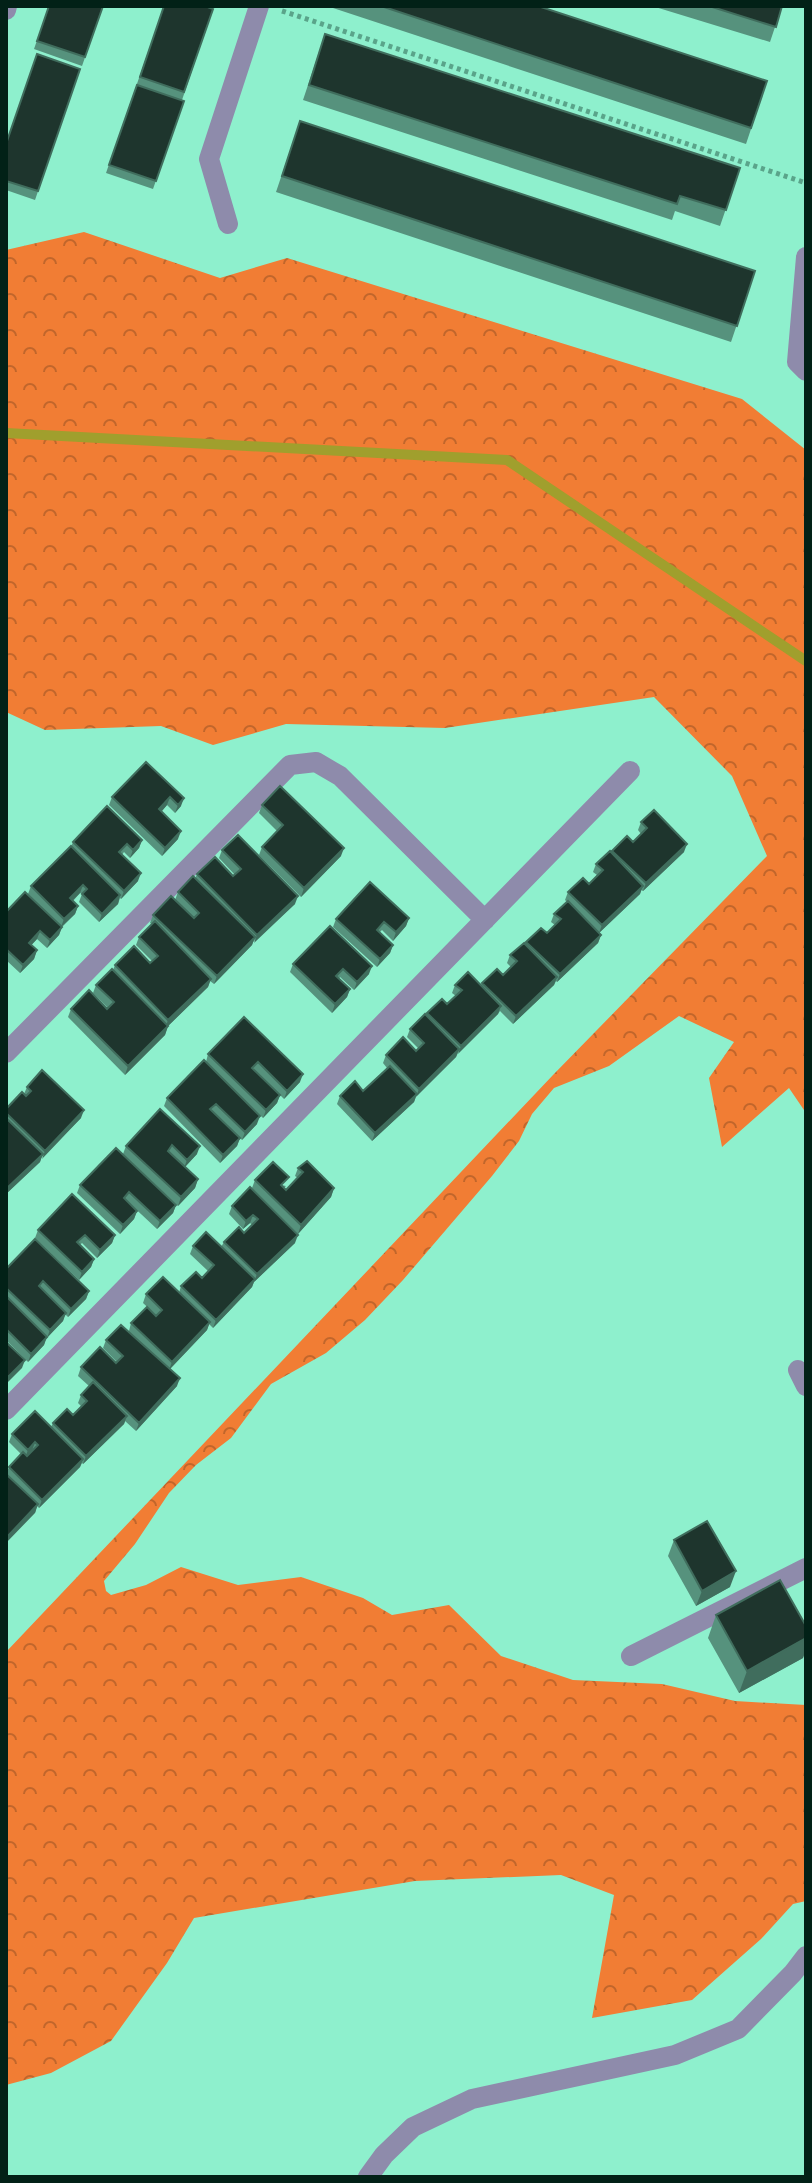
<svg xmlns="http://www.w3.org/2000/svg" width="812" height="2183" viewBox="0 0 812 2183" font-family="Karla,sans-serif">
<style>
.forest{fill:url(#forest-crowns)}
.lines{fill:none;stroke-linecap:round;stroke-linejoin:round}
.stream{stroke:#a09f2d;stroke-width:10}
.path{stroke:#5aa48a;stroke-width:5;stroke-dasharray:4 4;stroke-linecap:butt}
.minor{stroke:#8e8bab;stroke-width:20}
.wall{fill:#56927d}
.shaded-wall{fill:#406d5d}
.building{fill:#1e352d;stroke:#406d5d;stroke-width:2}
</style>
<defs>
<pattern id="forest-crowns" width="20" height="18" patternUnits="userSpaceOnUse" patternTransform="scale(2)"><rect width="20" height="18" fill="#f17d34"/><path d="M2 6a3 3 0 1 1 6 0M12 15a3 3 0 1 1 6 0" fill="none" stroke="#c1662b"/></pattern>
</defs>
<rect width="100%" height="100%" fill="#8ef0cd"/>
<path class="forest" d="M 84,232 L 220,278 L 287,258 L 742,399 L 806,450 L 806,1113 L 789,1088 L 722,1147 L 709,1078 L 734,1042 L 679,1016 L 609,1066 L 554,1088 L 532,1114 L 519,1141 L 492,1176 L 403,1280 L 365,1320 L 326,1353 L 271,1384 L 231,1438 L 196,1465 L 169,1493 L 135,1544 L 104,1581 L 106,1591 L 111,1595 L 146,1585 L 181,1567 L 238,1585 L 301,1577 L 363,1598 L 392,1615 L 449,1605 L 501,1656 L 573,1680 L 662,1684 L 735,1701 L 806,1705 L 806,1901 L 793,1904 L 761,1939 L 692,2000 L 592,2018 L 614,1895 L 561,1875 L 415,1881 L 194,1918 L 167,1963 L 111,2041 L 51,2073 L 6,2085 L 6,1652 L 553,1075 L 767,856 L 732,776 L 654,697 L 445,728 L 286,724 L 213,745 L 161,726 L 45,730 L 6,712 L 6,250 Z"/>
<g class="lines">
<path class="stream" d="M 6,433 L 507,460 L 806,661"/>
<path class="path" d="M 282,11 L 806,183"/>
<path class="minor" d="M 6,10 L 7,6
M 228,224 L 209,159 L 259,6
M 806,257 L 797,362 L 806,371
M 6,1053 L 290,765 L 316,762 L 340,776 L 485,920
M 798,1370 L 806,1386
M 6,1410 L 630,771
M 631,1656 L 806,1568
M 368,2177 L 384,2155 L 413,2127 L 472,2099 L 675,2055 L 738,2029 L 793,1973 L 806,1956"/>
</g>
<path class="wall" d="M 49,6 L 103,6 L 82,66 L 34,49 Z
M 164,6 L 213,9 L 182,100 L 184,101 L 153,189 L 106,173 Z
M 333,6 L 538,6 L 767,81 L 746,144 L 333,8 Z
M 652,6 L 782,6 L 770,42 Z
M 320,49 L 740,168 L 720,226 L 675,211 L 672,220 L 303,100 Z
M 80,69 L 35,200 L 6,190 L 6,144 Z
M 300,121 L 755,271 L 731,342 L 276,192 Z
M 146,762 L 181,806 L 175,813 L 167,805 L 161,812 L 178,839 L 162,856 L 109,805 L 112,797 Z
M 262,805 L 341,856 L 301,897 L 259,855 L 262,847 L 277,831 L 259,813 Z
M 641,822 L 684,852 L 643,891 L 641,890 L 640,894 L 599,933 L 601,935 L 598,943 L 557,982 L 556,981 L 554,985 L 513,1024 L 500,1011 L 498,1014 L 458,1053 L 456,1057 L 416,1096 L 414,1102 L 372,1141 L 337,1104 L 340,1096 L 363,1091 L 387,1068 L 383,1063 L 386,1055 L 416,1051 L 419,1049 L 407,1037 L 410,1029 L 426,1015 L 427,1013 L 447,1004 L 456,996 L 452,993 L 455,985 L 481,985 L 482,983 L 503,975 L 511,967 L 507,963 L 510,955 L 525,944 L 526,942 L 547,933 L 555,925 L 551,922 L 554,914 L 567,902 L 565,900 L 568,892 L 589,884 L 597,875 L 593,872 L 596,864 L 611,853 L 612,851 L 633,842 L 641,834 L 638,830 Z
M 142,840 L 139,848 L 130,858 L 124,852 L 122,855 L 138,881 L 121,899 L 120,898 L 118,904 L 99,922 L 79,902 L 82,894 L 80,893 L 73,901 L 78,906 L 75,914 L 62,927 L 59,935 L 47,948 L 37,939 L 31,945 L 37,950 L 34,959 L 20,973 L 6,960 L 6,912 L 48,914 L 28,894 L 31,886 L 71,847 L 73,842 Z
M 222,850 L 295,904 L 253,942 L 252,945 L 214,984 L 210,981 L 208,987 L 168,1026 L 165,1035 L 125,1075 L 68,1017 L 71,1009 L 107,1009 L 108,1008 L 93,993 L 96,985 L 113,970 L 115,965 L 150,963 L 152,961 L 136,945 L 139,937 L 152,924 L 150,923 L 153,915 L 175,900 L 178,892 L 195,879 L 197,874 L 233,876 L 235,875 L 219,858 Z
M 409,918 L 406,926 L 393,941 L 382,930 L 380,932 L 393,945 L 390,953 L 377,967 L 333,927 L 336,919 Z
M 330,926 L 369,974 L 354,990 L 340,977 L 339,979 L 350,989 L 347,997 L 332,1013 L 290,972 L 293,964 Z
M 244,1017 L 300,1082 L 284,1099 L 280,1095 L 277,1103 L 263,1118 L 227,1083 L 257,1124 L 242,1140 L 240,1138 L 237,1146 L 220,1163 L 164,1106 L 167,1098 L 206,1062 L 208,1054 Z
M 27,1087 L 81,1118 L 41,1158 L 40,1162 L 6,1194 L 6,1109 L 24,1094 Z
M 160,1109 L 197,1154 L 185,1167 L 198,1179 L 195,1188 L 178,1206 L 123,1154 L 126,1146 Z
M 116,1148 L 176,1205 L 173,1213 L 157,1229 L 126,1200 L 137,1211 L 134,1219 L 120,1234 L 77,1193 L 80,1185 Z
M 298,1168 L 334,1188 L 331,1197 L 298,1234 L 252,1188 L 255,1180 L 286,1186 L 284,1188 L 286,1190 L 298,1178 L 295,1176 Z
M 250,1187 L 295,1243 L 254,1282 L 252,1287 L 213,1328 L 209,1324 L 207,1330 L 170,1369 L 177,1386 L 136,1431 L 125,1421 L 124,1424 L 83,1464 L 82,1463 L 80,1467 L 39,1508 L 37,1506 L 35,1513 L 6,1474 L 9,1467 L 21,1454 L 9,1442 L 12,1434 L 51,1427 L 53,1423 L 73,1415 L 81,1406 L 78,1403 L 81,1395 L 89,1386 L 78,1376 L 81,1367 L 117,1362 L 103,1348 L 106,1340 L 129,1331 L 131,1323 L 157,1316 L 143,1303 L 146,1294 L 179,1293 L 181,1286 L 202,1278 L 208,1271 L 190,1254 L 193,1246 L 221,1247 L 224,1242 L 244,1233 L 252,1225 L 250,1223 L 243,1229 L 229,1214 L 232,1206 Z
M 38,1230 L 115,1235 L 112,1243 L 97,1258 L 82,1243 L 80,1245 L 94,1259 L 91,1267 L 79,1280 L 35,1238 Z
M 6,1269 L 89,1291 L 86,1299 L 68,1317 L 65,1314 L 63,1321 L 46,1338 L 44,1345 L 28,1362 L 6,1340 Z
M 674,1540 L 730,1587 L 696,1606 L 668,1556 Z
M 716,1615 L 806,1626 L 806,1649 L 803,1658 L 739,1693 L 708,1638 Z"/>
<path class="shaded-wall" d="M 170,797 L 167,805 L 156,818 L 159,809 Z
M 184,798 L 181,806 L 175,813 L 178,805 Z
M 181,831 L 178,839 L 162,856 L 165,848 Z
M 142,840 L 139,848 L 130,858 L 133,850 Z
M 687,844 L 684,852 L 643,891 L 646,883 Z
M 344,848 L 341,856 L 301,897 L 304,888 Z
M 141,873 L 138,881 L 121,899 L 124,891 Z
M 83,885 L 80,893 L 67,906 L 70,898 Z
M 643,886 L 640,894 L 599,933 L 602,925 Z
M 120,895 L 118,904 L 99,922 L 102,914 Z
M 298,896 L 295,904 L 254,943 L 257,935 Z
M 78,906 L 75,914 L 61,927 L 64,919 Z
M 409,918 L 406,926 L 393,941 L 396,932 Z
M 62,927 L 59,935 L 47,948 L 50,940 Z
M 40,931 L 37,939 L 26,951 L 29,943 Z
M 601,935 L 598,943 L 557,982 L 560,974 Z
M 255,937 L 252,945 L 214,984 L 217,976 Z
M 393,945 L 390,953 L 377,967 L 380,959 Z
M 37,950 L 34,959 L 20,973 L 23,965 Z
M 372,966 L 369,974 L 354,990 L 357,982 Z
M 557,977 L 554,985 L 513,1024 L 516,1016 Z
M 211,979 L 208,987 L 165,1029 L 168,1020 Z
M 350,989 L 347,997 L 332,1013 L 335,1004 Z
M 501,1006 L 498,1014 L 458,1054 L 461,1046 Z
M 168,1026 L 165,1035 L 125,1075 L 128,1066 Z
M 459,1049 L 456,1057 L 416,1097 L 419,1089 Z
M 303,1074 L 300,1082 L 284,1099 L 287,1091 Z
M 417,1094 L 414,1102 L 372,1141 L 375,1133 Z
M 280,1095 L 277,1103 L 263,1118 L 266,1110 Z
M 84,1110 L 81,1118 L 42,1159 L 45,1151 Z
M 260,1116 L 257,1124 L 242,1140 L 245,1132 Z
M 240,1138 L 237,1146 L 220,1163 L 223,1155 Z
M 200,1146 L 197,1154 L 184,1168 L 187,1160 Z
M 43,1154 L 40,1162 L 6,1194 L 6,1189 Z
M 198,1179 L 195,1188 L 178,1206 L 181,1197 Z
M 334,1188 L 331,1197 L 298,1234 L 301,1225 Z
M 176,1205 L 173,1213 L 157,1229 L 160,1221 Z
M 137,1211 L 134,1219 L 120,1234 L 123,1225 Z
M 253,1215 L 250,1223 L 243,1229 L 246,1221 Z
M 115,1235 L 112,1243 L 97,1258 L 100,1250 Z
M 298,1235 L 295,1243 L 254,1282 L 257,1274 Z
M 94,1259 L 91,1267 L 79,1280 L 82,1272 Z
M 255,1279 L 252,1287 L 213,1328 L 216,1320 Z
M 89,1291 L 86,1299 L 68,1317 L 71,1309 Z
M 66,1313 L 63,1321 L 47,1338 L 50,1330 Z
M 210,1322 L 207,1330 L 169,1370 L 172,1362 Z
M 47,1337 L 44,1345 L 28,1362 L 31,1354 Z
M 25,1360 L 22,1368 L 6,1384 L 8,1377 Z
M 180,1378 L 177,1386 L 136,1431 L 139,1423 Z
M 127,1416 L 124,1424 L 83,1464 L 86,1456 Z
M 35,1442 L 32,1451 L 25,1458 L 28,1450 Z
M 83,1459 L 80,1467 L 39,1508 L 42,1500 Z
M 38,1504 L 35,1513 L 6,1543 L 6,1538 Z
M 736,1571 L 730,1587 L 696,1606 L 702,1591 Z
M 806,1638 L 806,1649 L 803,1658 L 739,1693 L 747,1671 Z"/>
<path class="building" d="M 49,6 L 103,6 L 85,57 L 37,41 Z
M 164,6 L 205,6 L 213,9 L 184,92 L 140,77 Z
M 381,6 L 538,6 L 767,81 L 751,128 Z
M 709,6 L 782,6 L 776,27 Z
M 325,34 L 740,168 L 726,210 L 680,196 L 677,204 L 309,85 Z
M 37,54 L 80,69 L 38,191 L 6,181 L 6,144 Z
M 137,85 L 184,101 L 156,181 L 109,165 Z
M 300,121 L 755,271 L 737,326 L 282,176 Z
M 146,762 L 184,798 L 178,805 L 170,797 L 159,809 L 181,831 L 165,848 L 112,797 Z
M 280,786 L 344,848 L 304,888 L 262,847 L 283,825 L 262,805 Z
M 107,806 L 142,840 L 133,850 L 127,844 L 119,852 L 141,873 L 124,891 L 73,842 Z
M 654,810 L 687,844 L 646,883 L 612,851 L 627,836 L 633,842 L 647,828 L 641,822 Z
M 238,835 L 298,896 L 257,935 L 197,874 L 215,857 L 233,876 L 241,869 L 222,850 Z
M 71,846 L 120,895 L 102,914 L 82,894 L 87,889 L 83,885 L 70,898 L 78,906 L 64,919 L 31,886 Z
M 610,851 L 643,886 L 602,925 L 568,892 L 583,878 L 589,884 L 603,870 L 596,864 Z
M 193,876 L 255,937 L 217,976 L 153,915 L 171,896 L 194,918 L 199,913 L 178,892 Z
M 370,882 L 409,918 L 396,932 L 384,922 L 377,930 L 393,945 L 380,959 L 336,919 Z
M 25,892 L 62,927 L 50,940 L 40,931 L 29,943 L 37,950 L 23,965 L 6,949 L 6,912 Z
M 568,901 L 601,935 L 560,974 L 526,942 L 541,928 L 547,933 L 561,919 L 554,914 Z
M 155,921 L 211,979 L 168,1020 L 115,965 L 134,946 L 150,963 L 158,956 L 139,937 Z
M 330,926 L 372,966 L 357,982 L 343,969 L 336,976 L 350,989 L 335,1004 L 293,964 Z
M 524,943 L 557,977 L 516,1016 L 482,983 L 497,969 L 503,975 L 517,961 L 510,955 Z
M 112,969 L 168,1026 L 128,1066 L 71,1009 L 89,990 L 107,1009 L 114,1002 L 96,985 Z
M 468,972 L 501,1006 L 461,1046 L 427,1013 L 442,999 L 447,1004 L 462,990 L 455,985 Z
M 425,1014 L 459,1049 L 419,1089 L 386,1055 L 403,1037 L 416,1051 L 424,1043 L 410,1029 Z
M 244,1017 L 303,1074 L 287,1091 L 258,1062 L 252,1068 L 280,1095 L 266,1110 L 208,1054 Z
M 204,1060 L 260,1116 L 245,1132 L 216,1104 L 210,1109 L 240,1138 L 223,1155 L 167,1098 Z
M 390,1066 L 417,1094 L 375,1133 L 340,1096 L 355,1081 L 363,1091 Z
M 42,1070 L 84,1110 L 45,1151 L 6,1113 L 6,1109 L 22,1092 L 26,1096 L 31,1091 L 27,1087 Z
M 160,1109 L 200,1146 L 187,1160 L 172,1145 L 168,1151 L 198,1179 L 181,1197 L 126,1146 Z
M 6,1118 L 43,1154 L 6,1189 Z
M 116,1148 L 176,1205 L 160,1221 L 129,1192 L 124,1198 L 137,1211 L 123,1225 L 80,1185 Z
M 307,1161 L 334,1188 L 301,1225 L 255,1180 L 273,1162 L 289,1177 L 281,1185 L 286,1190 L 303,1172 L 298,1168 Z
M 250,1187 L 298,1235 L 257,1274 L 224,1242 L 239,1227 L 244,1233 L 258,1219 L 253,1215 L 246,1221 L 232,1206 Z
M 72,1194 L 115,1235 L 100,1250 L 85,1235 L 77,1242 L 94,1259 L 82,1272 L 38,1230 Z
M 206,1232 L 255,1279 L 216,1320 L 181,1286 L 196,1272 L 202,1278 L 214,1265 L 193,1246 Z
M 35,1239 L 89,1291 L 71,1309 L 43,1281 L 39,1286 L 66,1313 L 50,1330 L 6,1288 L 6,1269 Z
M 163,1277 L 210,1322 L 172,1362 L 131,1323 L 147,1307 L 156,1316 L 162,1310 L 146,1294 Z
M 6,1296 L 47,1337 L 31,1354 L 6,1329 Z
M 121,1325 L 180,1378 L 139,1423 L 81,1367 L 100,1347 L 116,1363 L 123,1356 L 106,1340 Z
M 6,1342 L 25,1360 L 8,1377 L 6,1375 Z
M 93,1382 L 127,1416 L 86,1456 L 53,1423 L 67,1409 L 73,1415 L 87,1401 L 81,1395 Z
M 35,1411 L 83,1459 L 42,1500 L 9,1467 L 23,1452 L 27,1456 L 38,1445 L 35,1442 L 28,1450 L 12,1434 Z
M 6,1474 L 38,1504 L 6,1538 Z
M 707,1521 L 736,1571 L 702,1591 L 674,1540 Z
M 780,1580 L 806,1626 L 806,1638 L 747,1671 L 716,1615 Z"/>
<rect width="812" height="2183" fill="none" stroke="#022117" stroke-width="16"/>
</svg>
